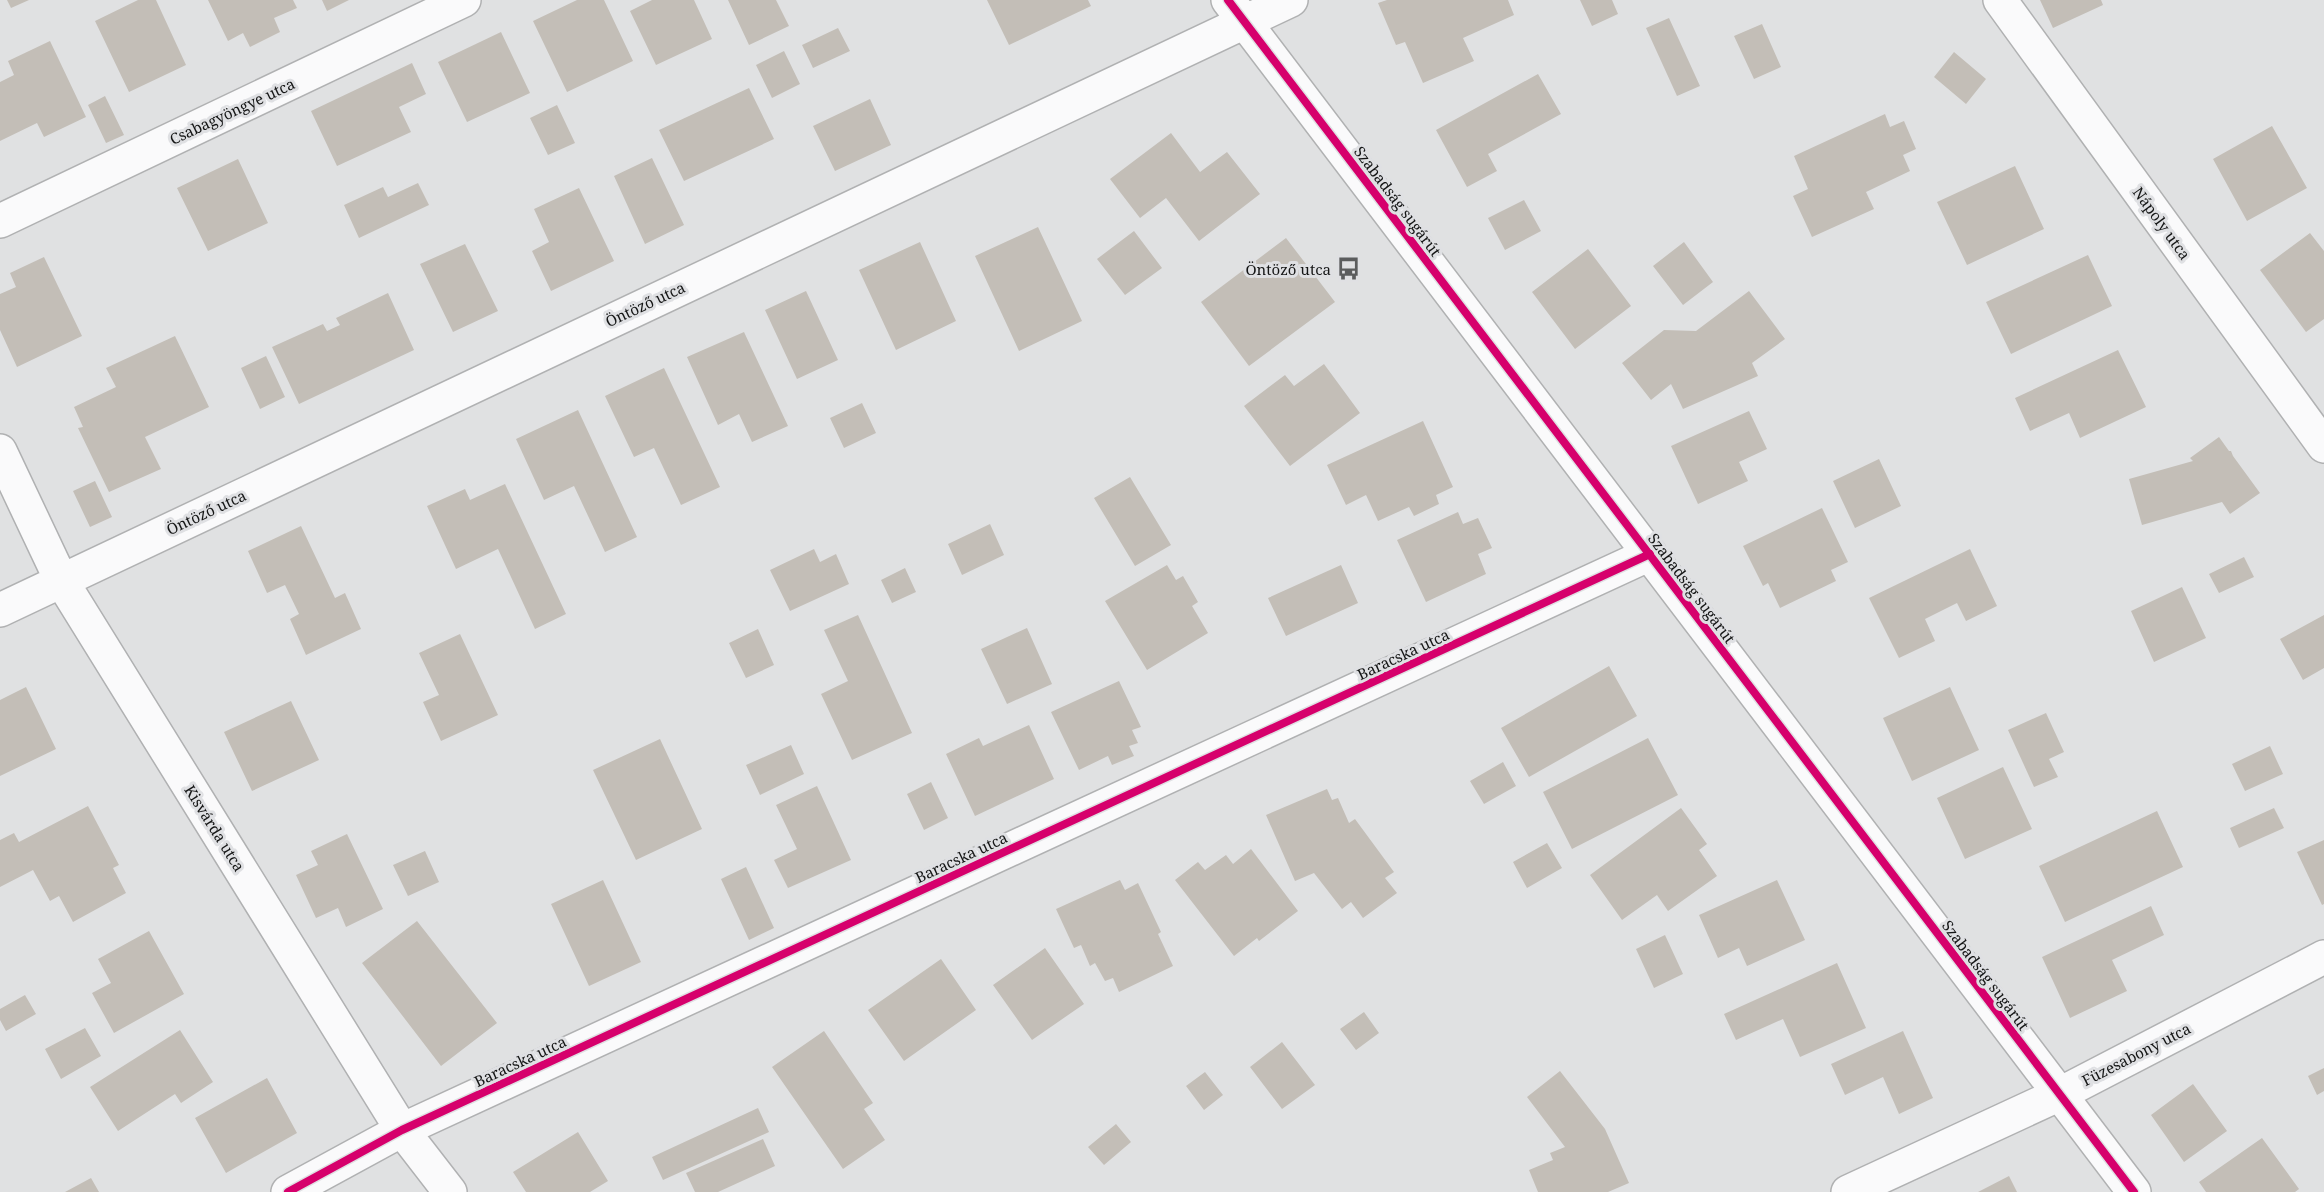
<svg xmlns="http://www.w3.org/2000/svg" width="2324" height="1192" viewBox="0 0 2324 1192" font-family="'Noto Serif',serif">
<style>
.building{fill:#c3beb7}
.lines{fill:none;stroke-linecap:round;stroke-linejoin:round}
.minor-casing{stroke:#b0b1b2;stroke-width:36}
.minor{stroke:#fafafb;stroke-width:33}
.cycleway-casing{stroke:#dfe0e3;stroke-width:11}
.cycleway{stroke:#d6006c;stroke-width:8}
.labels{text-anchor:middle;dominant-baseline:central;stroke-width:6;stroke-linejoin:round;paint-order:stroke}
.street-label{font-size:15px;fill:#141515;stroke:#dfe0e3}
.poi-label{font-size:15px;fill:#141515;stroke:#dfe0e3;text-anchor:end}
</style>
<rect width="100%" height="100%" fill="#e0e1e2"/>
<path class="building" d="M 7,0 L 29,0 L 11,8 Z
M 138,0 L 156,0 L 186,65 L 129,92 L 95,21 Z
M 208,0 L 293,0 L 297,8 L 274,18 L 280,32 L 250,47 L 243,33 L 228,41 Z
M 322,0 L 349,0 L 327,11 Z
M 577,0 L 604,0 L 633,61 L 567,92 L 533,21 Z
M 652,0 L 694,0 L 712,39 L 656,65 L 630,11 Z
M 728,0 L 776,0 L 789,26 L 749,45 Z
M 987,0 L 1088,0 L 1091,6 L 1009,45 Z
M 1387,0 L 1508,0 L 1514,15 L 1463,38 L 1474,61 L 1423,83 L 1405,42 L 1396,45 L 1378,3 Z
M 1580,0 L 1612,0 L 1618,14 L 1592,26 Z
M 2040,0 L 2101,0 L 2103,5 L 2053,28 Z
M 1669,18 L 1700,86 L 1677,96 L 1646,28 Z
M 1762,24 L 1781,67 L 1754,79 L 1734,36 Z
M 838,28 L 850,51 L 813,68 L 802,45 Z
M 501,32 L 530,93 L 467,122 L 438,62 Z
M 50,41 L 86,117 L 44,137 L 37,123 L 0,141 L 0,82 L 14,75 L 8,61 Z
M 784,51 L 800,84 L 772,98 L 756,65 Z
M 1954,52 L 1986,79 L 1966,104 L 1934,77 Z
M 412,63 L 426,94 L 399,107 L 411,132 L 337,166 L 311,111 Z
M 1538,74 L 1561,114 L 1488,154 L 1497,171 L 1467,187 L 1436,130 Z
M 749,88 L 774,139 L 684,181 L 659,130 Z
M 105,96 L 124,135 L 106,143 L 88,105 Z
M 870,99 L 891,145 L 835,171 L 813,126 Z
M 557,105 L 575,143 L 548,155 L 530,118 Z
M 1885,114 L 1890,127 L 1904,121 L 1916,149 L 1903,155 L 1910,171 L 1866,192 L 1874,209 L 1812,237 L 1793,196 L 1808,189 L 1794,156 Z
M 2272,126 L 2307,188 L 2247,221 L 2213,159 Z
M 1171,133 L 1200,172 L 1227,152 L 1260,194 L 1199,241 L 1166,198 L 1140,218 L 1110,179 Z
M 652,158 L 684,225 L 645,244 L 614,176 Z
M 238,159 L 268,223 L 208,251 L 177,188 Z
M 2015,166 L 2044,229 L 1967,265 L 1937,202 Z
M 418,183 L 429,205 L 359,238 L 344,205 L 383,187 L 388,197 Z
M 579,188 L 614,261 L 551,291 L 532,251 L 549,242 L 534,209 Z
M 1524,200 L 1541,231 L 1505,250 L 1488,218 Z
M 1038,227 L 1082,321 L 1019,351 L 975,256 Z
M 1134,231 L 1162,268 L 1125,295 L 1097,259 Z
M 2310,233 L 2324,251 L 2324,319 L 2306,332 L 2260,270 Z
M 1286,238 L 1335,302 L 1249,366 L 1201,302 Z
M 920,242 L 956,321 L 896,350 L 859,270 Z
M 1684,242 L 1713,282 L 1683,305 L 1653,266 Z
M 465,244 L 498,311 L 453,332 L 420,264 Z
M 1588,249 L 1631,306 L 1575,349 L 1532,292 Z
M 2088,255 L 2112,306 L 2011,354 L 1986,302 Z
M 44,257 L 82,336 L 17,367 L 0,330 L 0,294 L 16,287 L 10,273 Z
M 806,291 L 838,360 L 797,379 L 765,310 Z
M 1749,291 L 1785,339 L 1752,363 L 1758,376 L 1683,409 L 1671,384 L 1651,400 L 1622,363 L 1664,330 L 1696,331 Z
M 388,293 L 414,350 L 299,404 L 272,347 L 323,324 L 327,331 L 340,325 L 336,318 Z
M 744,332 L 788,426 L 752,442 L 739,414 L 718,425 L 687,357 Z
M 175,336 L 209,407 L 145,437 L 161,469 L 109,492 L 78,428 L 83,427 L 74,407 L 116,387 L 106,368 Z
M 2118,350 L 2146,407 L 2080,438 L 2069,413 L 2030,431 L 2015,398 Z
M 266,356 L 285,397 L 260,409 L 241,368 Z
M 1324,364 L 1360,413 L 1290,466 L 1244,406 L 1285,375 L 1294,386 Z
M 664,368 L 720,487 L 681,505 L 654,448 L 634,457 L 605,396 Z
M 862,403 L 876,433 L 844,448 L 830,418 Z
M 578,410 L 637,537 L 605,552 L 574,486 L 544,500 L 516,439 Z
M 1749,411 L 1767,449 L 1739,462 L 1748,481 L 1698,504 L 1671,446 Z
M 1423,421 L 1453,487 L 1436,495 L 1439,504 L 1414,516 L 1409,507 L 1378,521 L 1366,495 L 1346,505 L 1327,465 Z
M 2219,437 L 2229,451 L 2231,451 L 2233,456 L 2260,493 L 2230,514 L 2222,502 L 2142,525 L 2129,479 L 2193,461 L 2190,458 Z
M 1879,459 L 1901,506 L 1855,528 L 1833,481 Z
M 1130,477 L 1171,545 L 1135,566 L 1094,498 Z
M 95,481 L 112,517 L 90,527 L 73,491 Z
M 505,484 L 566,614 L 535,629 L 498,549 L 456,569 L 427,506 L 465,489 L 470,500 Z
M 1822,508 L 1848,562 L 1831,570 L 1836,581 L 1780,608 L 1768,583 L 1763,586 L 1743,546 Z
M 1458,512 L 1463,524 L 1478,518 L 1492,548 L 1478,554 L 1486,574 L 1426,602 L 1397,540 Z
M 990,524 L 1004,555 L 962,575 L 948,544 Z
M 301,526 L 335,598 L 345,593 L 361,629 L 306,655 L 290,619 L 299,614 L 285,585 L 267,593 L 248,551 Z
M 814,549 L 820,562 L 836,554 L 849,584 L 790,611 L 770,570 Z
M 1970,549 L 1997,606 L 1966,621 L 1957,603 L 1925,619 L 1935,641 L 1899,658 L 1869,598 Z
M 2244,557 L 2254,577 L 2219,593 L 2209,574 Z
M 1167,565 L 1176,580 L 1183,576 L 1198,602 L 1192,606 L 1208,633 L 1147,670 L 1105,601 Z
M 1341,565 L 1358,603 L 1286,636 L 1268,598 Z
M 905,568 L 916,592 L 892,603 L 881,580 Z
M 2182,587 L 2206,638 L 2154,662 L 2131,611 Z
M 858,615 L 912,733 L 852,760 L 821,694 L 848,681 L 824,630 Z
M 2324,615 L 2324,668 L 2303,680 L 2280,639 Z
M 1027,628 L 1052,684 L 1007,704 L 981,649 Z
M 758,629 L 774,665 L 746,678 L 729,643 Z
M 460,634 L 498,715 L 441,741 L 423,702 L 439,695 L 419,653 Z
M 1609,666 L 1637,716 L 1529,777 L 1501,728 Z
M 1119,681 L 1141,727 L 1132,730 L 1138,743 L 1129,746 L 1134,756 L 1112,765 L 1108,756 L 1079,770 L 1051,712 Z
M 26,687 L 56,749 L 0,776 L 0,700 Z
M 1950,687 L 1979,750 L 1912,781 L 1883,718 Z
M 291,701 L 319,760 L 252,791 L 224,732 Z
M 2046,713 L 2064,752 L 2049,759 L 2058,777 L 2034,787 L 2008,730 Z
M 1029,725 L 1054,779 L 975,816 L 946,754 L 979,738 L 983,746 Z
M 1648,738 L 1678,795 L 1572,849 L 1543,792 Z
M 660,739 L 702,829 L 636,860 L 593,770 Z
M 791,745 L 804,774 L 760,795 L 746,765 Z
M 2270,746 L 2283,774 L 2245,791 L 2232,764 Z
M 1503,762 L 1516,786 L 1484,804 L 1470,781 Z
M 2003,767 L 2032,829 L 1965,859 L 1937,798 Z
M 931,782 L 948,818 L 924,830 L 907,794 Z
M 817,786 L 851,860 L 788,888 L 774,860 L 797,849 L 776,805 Z
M 1327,789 L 1332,800 L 1338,798 L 1349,823 L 1355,819 L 1394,872 L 1385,878 L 1397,893 L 1363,918 L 1351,902 L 1342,909 L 1314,873 L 1295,881 L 1266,815 Z
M 88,806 L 119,865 L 113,868 L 126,893 L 73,922 L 59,896 L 50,901 L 33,870 L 0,887 L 0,840 L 14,833 L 19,842 Z
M 1681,808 L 1707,844 L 1699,850 L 1717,876 L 1668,911 L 1657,895 L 1622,920 L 1590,875 Z
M 2274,808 L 2284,828 L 2239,848 L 2230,828 Z
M 2157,811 L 2183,867 L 2065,922 L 2039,866 Z
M 347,834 L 383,909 L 346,927 L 338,908 L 316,918 L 296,875 L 318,865 L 311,851 Z
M 2324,840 L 2324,904 L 2322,905 L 2297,852 Z
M 1547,843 L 1562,868 L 1527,888 L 1513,862 Z
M 1251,849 L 1298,911 L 1259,941 L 1257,938 L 1234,956 L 1175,880 L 1198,862 L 1205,870 L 1226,855 L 1233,864 Z
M 425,851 L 439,882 L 408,896 L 393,865 Z
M 746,867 L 774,928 L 749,940 L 721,879 Z
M 603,880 L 641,962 L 589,986 L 551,904 Z
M 1120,880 L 1125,890 L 1138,883 L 1161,932 L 1158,934 L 1173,966 L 1119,992 L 1113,978 L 1105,981 L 1095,963 L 1090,966 L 1081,945 L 1074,948 L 1056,909 Z
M 1777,880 L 1805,940 L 1747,966 L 1739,948 L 1718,958 L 1699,915 Z
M 2151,906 L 2164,935 L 2112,960 L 2127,991 L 2070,1018 L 2042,957 Z
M 417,921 L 497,1023 L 441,1066 L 362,963 Z
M 149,931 L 184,994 L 114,1033 L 92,993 L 111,983 L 98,959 Z
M 1665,935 L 1683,974 L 1654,988 L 1636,949 Z
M 1045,948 L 1084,1004 L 1032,1040 L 993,985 Z
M 941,959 L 976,1010 L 904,1061 L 868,1010 Z
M 1837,963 L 1866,1028 L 1800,1057 L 1783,1019 L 1736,1040 L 1724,1014 Z
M 25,995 L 36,1014 L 6,1031 L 0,1020 L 0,1009 Z
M 1364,1012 L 1379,1033 L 1356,1050 L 1340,1029 Z
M 85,1028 L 101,1056 L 61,1079 L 45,1049 Z
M 180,1030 L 213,1082 L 181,1103 L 175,1094 L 118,1131 L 90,1087 Z
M 824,1031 L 873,1103 L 864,1109 L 885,1140 L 843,1169 L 772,1067 Z
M 1903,1031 L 1933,1098 L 1899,1114 L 1883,1077 L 1845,1095 L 1831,1064 Z
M 1282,1042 L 1315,1085 L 1282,1109 L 1250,1067 Z
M 2324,1068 L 2324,1091 L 2317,1095 L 2308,1076 Z
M 1560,1071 L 1605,1129 L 1629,1183 L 1608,1192 L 1538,1192 L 1529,1170 L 1553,1160 L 1550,1153 L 1565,1147 L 1527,1097 Z
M 1205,1072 L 1223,1095 L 1204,1110 L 1186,1086 Z
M 267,1078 L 297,1133 L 226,1173 L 195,1118 Z
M 2193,1084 L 2227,1131 L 2184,1162 L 2151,1115 Z
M 758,1108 L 769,1132 L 663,1180 L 652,1157 Z
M 1116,1124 L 1131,1142 L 1104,1165 L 1088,1147 Z
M 578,1132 L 608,1181 L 590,1192 L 526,1192 L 513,1172 Z
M 2262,1138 L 2299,1189 L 2295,1192 L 2206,1192 L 2199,1182 Z
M 763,1139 L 775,1166 L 718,1192 L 695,1192 L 686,1173 Z
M 2009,1176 L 2017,1192 L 1978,1192 Z
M 91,1178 L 99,1192 L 65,1192 Z"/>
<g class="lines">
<defs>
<path id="minor" d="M 1228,0 L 2134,1192
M 2000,0 L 2324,446
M 0,221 L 464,0
M 0,451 L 61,580 L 402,1130 L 450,1192
M 0,610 L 1291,0
M 288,1192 L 402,1130 L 1650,554
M 1848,1192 L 2060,1094 L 2324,957"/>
</defs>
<use href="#minor" class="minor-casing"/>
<use href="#minor" class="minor"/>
<defs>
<path id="cycleway" d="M 1228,0 L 2134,1192
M 288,1192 L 402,1130 L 1650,554"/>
</defs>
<use href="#cycleway" class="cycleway-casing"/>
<use href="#cycleway" class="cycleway"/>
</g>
<defs>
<symbol id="bus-bare" viewBox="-9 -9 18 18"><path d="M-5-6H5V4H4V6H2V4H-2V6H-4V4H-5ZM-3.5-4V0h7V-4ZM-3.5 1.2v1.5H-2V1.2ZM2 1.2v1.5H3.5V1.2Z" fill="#5b5c5d" stroke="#dfe0e3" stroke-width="2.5" paint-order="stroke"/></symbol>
</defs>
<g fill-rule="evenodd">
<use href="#bus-bare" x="1332" y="252" width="33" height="33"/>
</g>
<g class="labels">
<g class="street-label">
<text transform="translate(232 111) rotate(-25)">Csabagyöngye utca</text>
<text transform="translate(1398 201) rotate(53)">Szabadság sugárút</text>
<text transform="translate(2162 223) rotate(54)">Nápoly utca</text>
<text transform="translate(645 304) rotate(-25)">Öntöző utca</text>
<text transform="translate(206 512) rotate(-25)">Öntöző utca</text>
<text transform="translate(1692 588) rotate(53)">Szabadság sugárút</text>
<text transform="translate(1403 654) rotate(-25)">Baracska utca</text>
<text transform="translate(215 828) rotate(58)">Kisvárda utca</text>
<text transform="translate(961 857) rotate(-25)">Baracska utca</text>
<text transform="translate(1986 975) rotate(53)">Szabadság sugárút</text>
<text transform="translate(2136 1054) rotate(-27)">Füzesabony utca</text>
<text transform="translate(520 1061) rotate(-25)">Baracska utca</text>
</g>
<g class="poi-label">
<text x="1331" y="269">Öntöző utca</text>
</g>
</g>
</svg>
